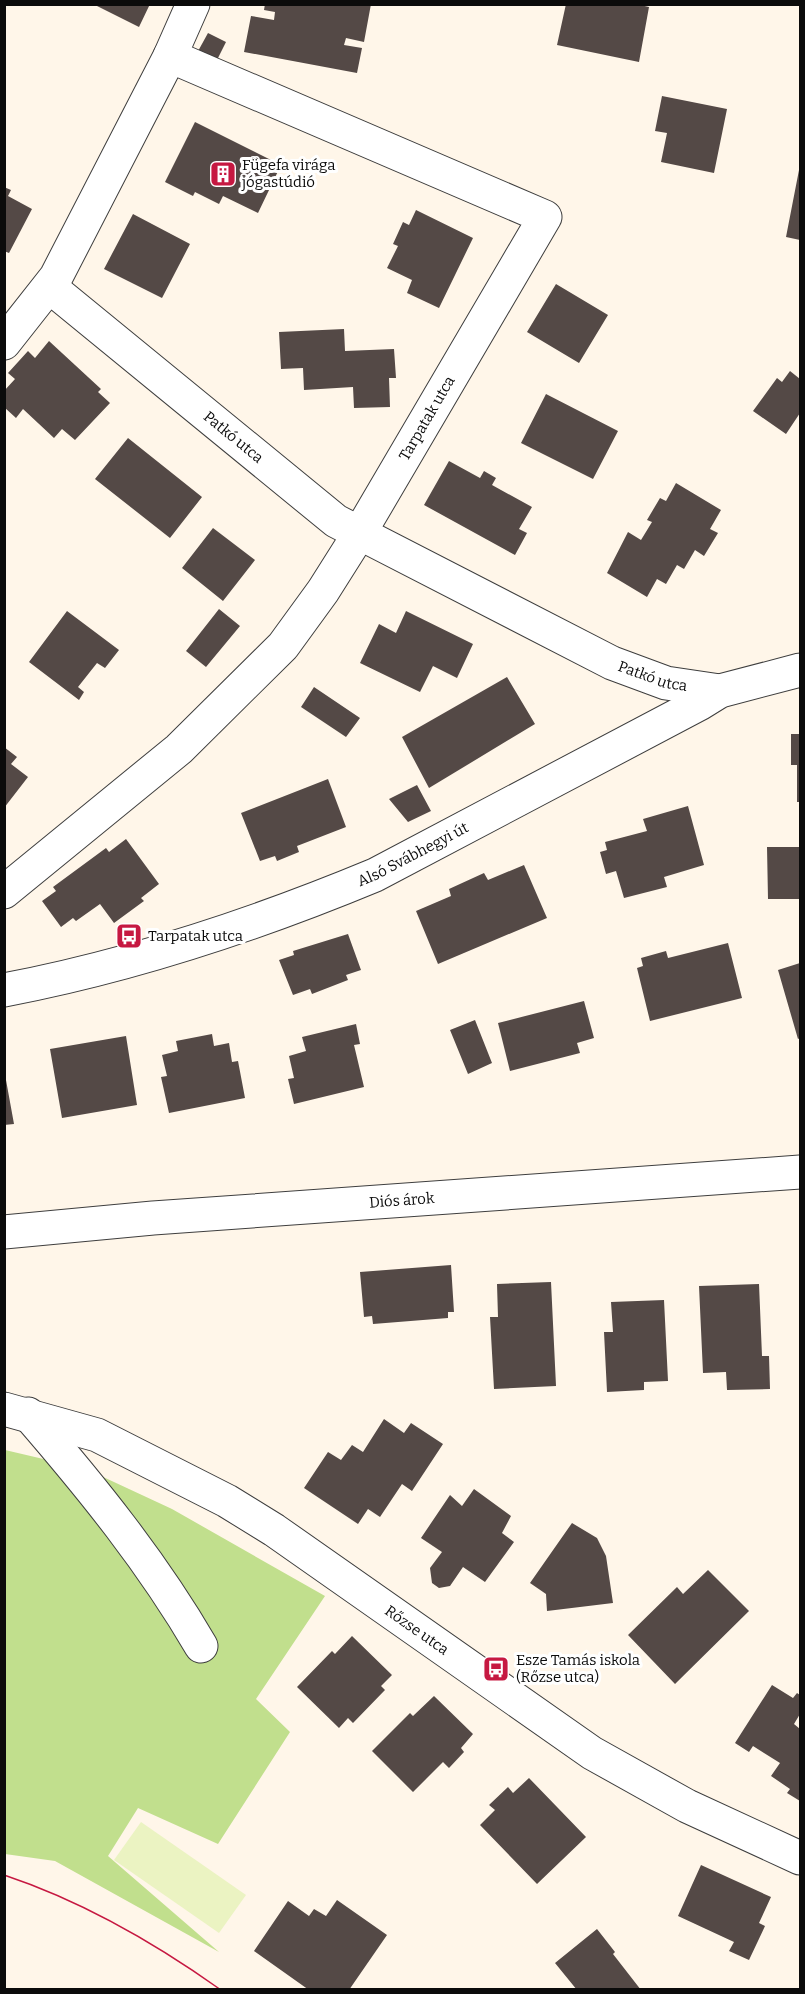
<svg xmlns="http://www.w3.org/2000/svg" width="805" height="1994" viewBox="0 0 805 1994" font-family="Bitter,serif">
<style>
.forest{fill:#c1df8d}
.pitch{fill:#ebf3c2}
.building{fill:#544946}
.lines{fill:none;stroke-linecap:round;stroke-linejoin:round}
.street-casing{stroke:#3e3e3e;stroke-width:35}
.street{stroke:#fff;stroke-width:33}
.tram{stroke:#c61841;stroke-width:1.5}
.labels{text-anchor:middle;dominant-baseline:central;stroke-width:6;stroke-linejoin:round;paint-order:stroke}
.poi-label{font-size:15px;fill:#0b0b0b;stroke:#fff;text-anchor:start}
.street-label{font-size:15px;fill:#0b0b0b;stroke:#fff}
</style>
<rect width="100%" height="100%" fill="#fff6e9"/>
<path class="forest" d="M 5,1450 L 86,1469 L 172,1509 L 325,1596 L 256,1699 L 290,1732 L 218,1844 L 138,1808 L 108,1856 L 219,1952 L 55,1861 L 5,1854 Z"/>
<path class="pitch" d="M 141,1822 L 246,1895 L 219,1933 L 114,1860 Z"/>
<path class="building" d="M 93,4 L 150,4 L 139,27 Z
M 265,4 L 371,4 L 364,42 L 346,38 L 344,45 L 362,48 L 357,73 L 244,52 L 251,16 L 274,20 L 275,12 L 264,10 Z
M 566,4 L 636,4 L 649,7 L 639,62 L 557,45 Z
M 208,33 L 226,42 L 216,62 L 197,53 Z
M 662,96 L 727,109 L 714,173 L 661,162 L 667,133 L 655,131 Z
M 195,122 L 281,165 L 258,213 L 223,196 L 219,204 L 195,192 L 193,196 L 165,182 Z
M 799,170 L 800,171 L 800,240 L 786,237 Z
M 4,187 L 11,190 L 8,196 L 32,209 L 9,253 L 4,251 Z
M 416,210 L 473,238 L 439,308 L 407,293 L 412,280 L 387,268 L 398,246 L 393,244 L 403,222 L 409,225 Z
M 133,214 L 190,244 L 162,298 L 104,269 Z
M 556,284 L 608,315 L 579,363 L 527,332 Z
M 344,329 L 345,351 L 394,349 L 396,378 L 389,378 L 390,407 L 354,408 L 353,387 L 304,390 L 303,368 L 281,369 L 279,332 Z
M 49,341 L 101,389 L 98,392 L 110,403 L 75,440 L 62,429 L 54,438 L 23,409 L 16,418 L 4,407 L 4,391 L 15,379 L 8,373 L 28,351 L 35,358 Z
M 790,371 L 800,379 L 800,413 L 786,434 L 753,411 L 777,378 L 782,382 Z
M 546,394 L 618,431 L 593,479 L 521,443 Z
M 128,438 L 202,497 L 170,538 L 95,479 Z
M 449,461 L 480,478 L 484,471 L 496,478 L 492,485 L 532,507 L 519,529 L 527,533 L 515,555 L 424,505 Z
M 676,483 L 721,510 L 710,529 L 718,533 L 704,556 L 695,550 L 684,569 L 677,565 L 666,584 L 657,579 L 647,597 L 607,573 L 628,532 L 641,540 L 652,522 L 647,520 L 660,498 L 666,501 Z
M 213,528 L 255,560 L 223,601 L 182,568 Z
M 219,609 L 240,626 L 206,667 L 186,651 Z
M 67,611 L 119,650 L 105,668 L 97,663 L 78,687 L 84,692 L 79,700 L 29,662 Z
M 406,611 L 473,644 L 457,678 L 433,666 L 420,692 L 360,663 L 379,624 L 396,633 Z
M 507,677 L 535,724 L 429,788 L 402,737 Z
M 314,687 L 360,718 L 346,737 L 301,707 Z
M 791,734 L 800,734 L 800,802 L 797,802 L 797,765 L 791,765 Z
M 4,747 L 17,757 L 11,764 L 28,777 L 4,808 Z
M 328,779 L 346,827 L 297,846 L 299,852 L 277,861 L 275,856 L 260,861 L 241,813 Z
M 417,785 L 431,811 L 408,822 L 389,799 Z
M 688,806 L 704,865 L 664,877 L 667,887 L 624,898 L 616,871 L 606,874 L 600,852 L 607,850 L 605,842 L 647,831 L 643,819 Z
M 126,839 L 159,884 L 141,898 L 144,901 L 114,923 L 100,904 L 76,921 L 73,918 L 61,927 L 42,901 L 56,891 L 53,887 L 106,848 L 109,852 Z
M 767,847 L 800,847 L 800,899 L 768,899 Z
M 524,865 L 547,918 L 438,964 L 416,911 L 451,896 L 449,889 L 484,873 L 488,880 Z
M 348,934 L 361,970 L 346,975 L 348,980 L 312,994 L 310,989 L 293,995 L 279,960 L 294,955 L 293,951 Z
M 728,943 L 742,998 L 650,1021 L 637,968 L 643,966 L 641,958 L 666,951 L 668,958 Z
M 800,963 L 800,1038 L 798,1039 L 778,970 Z
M 584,1001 L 594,1038 L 577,1043 L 580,1053 L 510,1071 L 498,1023 Z
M 475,1020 L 492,1063 L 468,1074 L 450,1030 Z
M 356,1024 L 360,1044 L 354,1045 L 364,1087 L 294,1104 L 288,1079 L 294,1078 L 289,1056 L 306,1051 L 302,1037 Z
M 212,1034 L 214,1046 L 229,1043 L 232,1062 L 238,1061 L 245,1098 L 169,1113 L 161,1077 L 167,1076 L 162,1055 L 178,1051 L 176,1041 Z
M 126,1036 L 137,1105 L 62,1118 L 50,1049 Z
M 4,1069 L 14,1124 L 4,1125 Z
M 451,1265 L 454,1312 L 448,1312 L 448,1318 L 373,1324 L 372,1316 L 364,1317 L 360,1272 Z
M 551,1282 L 556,1386 L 494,1389 L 490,1317 L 498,1317 L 497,1284 Z
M 759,1284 L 762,1356 L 769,1356 L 770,1389 L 727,1390 L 726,1372 L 703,1373 L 699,1286 Z
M 664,1300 L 668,1381 L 644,1382 L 644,1390 L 607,1392 L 604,1332 L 613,1332 L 611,1302 Z
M 384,1419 L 404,1433 L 411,1423 L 443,1444 L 412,1491 L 402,1484 L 380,1517 L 368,1509 L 358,1524 L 304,1488 L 328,1452 L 341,1460 L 352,1445 L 363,1452 Z
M 474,1489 L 511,1516 L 502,1533 L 514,1542 L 485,1582 L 463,1567 L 450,1586 L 439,1588 L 432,1583 L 430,1568 L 442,1552 L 421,1538 L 450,1495 L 462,1506 Z
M 572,1523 L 597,1538 L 606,1556 L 613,1603 L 547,1611 L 546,1594 L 530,1583 Z
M 708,1570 L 749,1611 L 675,1684 L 628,1635 L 677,1587 L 683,1594 Z
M 352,1636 L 392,1675 L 381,1686 L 385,1690 L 353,1723 L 348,1718 L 339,1728 L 297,1687 L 332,1651 L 335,1654 Z
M 772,1685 L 793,1698 L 797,1693 L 800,1695 L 800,1714 L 794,1724 L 800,1729 L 800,1801 L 787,1793 L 790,1789 L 771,1776 L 780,1763 L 753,1746 L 749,1752 L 735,1743 Z
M 434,1696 L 473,1734 L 461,1748 L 464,1752 L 449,1768 L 443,1762 L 413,1792 L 372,1751 L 410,1713 L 413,1716 Z
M 529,1778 L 586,1837 L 537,1884 L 480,1825 L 495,1810 L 489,1805 L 508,1787 L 513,1793 Z
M 701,1865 L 771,1897 L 759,1923 L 765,1926 L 749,1960 L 729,1951 L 734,1942 L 678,1916 Z
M 337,1900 L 387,1935 L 349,1990 L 309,1990 L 254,1951 L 288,1901 L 309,1916 L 314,1909 L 326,1916 Z
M 597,1929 L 615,1952 L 613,1954 L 641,1990 L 577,1990 L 555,1963 Z"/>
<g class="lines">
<defs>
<g id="street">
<path id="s1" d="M 50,287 L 336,521 L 612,663 L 666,683 L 720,691"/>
<path d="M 4,343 L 56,277 L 170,56 L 193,4"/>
<path id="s2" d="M 4,892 L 179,749 L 283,646 L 323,591 L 359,534 L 545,217 L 170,56"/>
<path id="s3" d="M 4,990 C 130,966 257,924 375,875 L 699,704 L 720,691 L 800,670"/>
<path id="s4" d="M 4,1232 L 153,1218 L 800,1172"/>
<path id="s5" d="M 4,1409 L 97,1435 L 227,1501 L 274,1530 L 592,1753 L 687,1806 L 800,1858"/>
<path d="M 28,1414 C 92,1488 152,1562 201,1646"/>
</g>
</defs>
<use href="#street" class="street-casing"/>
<use href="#street" class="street"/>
<path class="tram" d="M 4,1875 C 82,1901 155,1943 221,1990"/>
</g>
<defs>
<symbol id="building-square" viewBox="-11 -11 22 22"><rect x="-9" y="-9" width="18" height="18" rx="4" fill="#c61841" stroke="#fff"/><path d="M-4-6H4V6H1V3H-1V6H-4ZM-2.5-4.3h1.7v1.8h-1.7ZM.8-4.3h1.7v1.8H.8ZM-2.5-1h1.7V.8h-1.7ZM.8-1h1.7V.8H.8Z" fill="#fff"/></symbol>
<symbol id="bus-square" viewBox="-11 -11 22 22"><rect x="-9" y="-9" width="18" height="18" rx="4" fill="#c61841" stroke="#fff"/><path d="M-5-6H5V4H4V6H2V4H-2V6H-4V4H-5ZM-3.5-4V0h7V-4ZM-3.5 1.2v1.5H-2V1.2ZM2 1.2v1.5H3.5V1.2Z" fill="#fff"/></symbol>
</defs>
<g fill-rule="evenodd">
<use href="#building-square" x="208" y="159" width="30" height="30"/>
<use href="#bus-square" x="114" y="921" width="30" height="30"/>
<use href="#bus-square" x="481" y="1654" width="30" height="30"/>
</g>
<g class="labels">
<g class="poi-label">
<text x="242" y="165">Fügefa virága<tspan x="242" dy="17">jógastúdió</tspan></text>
<text x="148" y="936">Tarpatak utca</text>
<text x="516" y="1660">Esze Tamás iskola<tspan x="516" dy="17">(Rőzse utca)</tspan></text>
</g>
<g class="street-label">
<text stroke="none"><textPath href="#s2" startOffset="642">Tarpatak utca</textPath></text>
<text stroke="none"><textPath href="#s1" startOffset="237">Patkó utca</textPath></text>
<text stroke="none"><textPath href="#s1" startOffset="723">Patkó utca</textPath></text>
<text stroke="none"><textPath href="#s3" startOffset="432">Alsó Svábhegyi út</textPath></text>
<text stroke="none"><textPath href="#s4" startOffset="399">Diós árok</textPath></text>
<text stroke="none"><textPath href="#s5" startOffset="472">Rőzse utca</textPath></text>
</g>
</g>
<rect width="805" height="1994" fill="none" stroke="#0b0b0b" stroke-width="12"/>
</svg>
